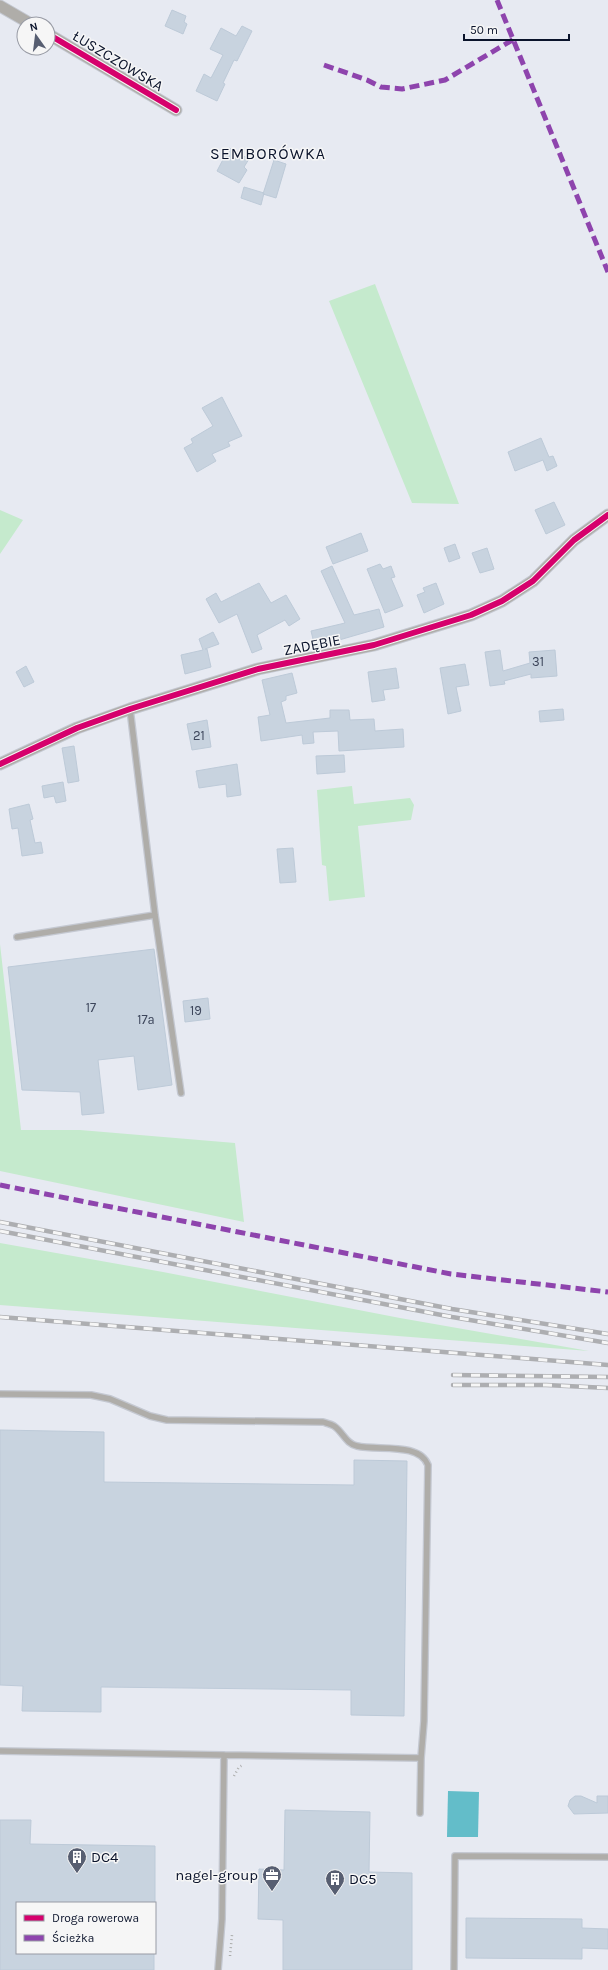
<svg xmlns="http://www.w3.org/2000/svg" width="608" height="1970" viewBox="0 0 608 1970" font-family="Karla,sans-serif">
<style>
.green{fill:#c5eacd}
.water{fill:#63bdc9}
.building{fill:#c8d3df;stroke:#bdcad8}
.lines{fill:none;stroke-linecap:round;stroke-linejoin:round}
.lane-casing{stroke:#c4c8d1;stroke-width:8}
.street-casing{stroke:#c4c8d1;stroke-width:13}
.path{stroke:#acadac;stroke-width:2.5;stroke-dasharray:1 3;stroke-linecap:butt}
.lane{stroke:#afada9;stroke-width:5.5}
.street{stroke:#afada9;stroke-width:11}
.rail-casing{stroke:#adaeb1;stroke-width:4.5}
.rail{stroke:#f6f6f6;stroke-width:3;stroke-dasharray:9;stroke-linecap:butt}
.quiet{stroke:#8e44ad;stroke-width:5;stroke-dasharray:10 5;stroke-linecap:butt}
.cycleway-casing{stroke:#f6f6f6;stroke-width:8}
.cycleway{stroke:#d6006c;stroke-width:6}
.labels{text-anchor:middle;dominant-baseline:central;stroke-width:3;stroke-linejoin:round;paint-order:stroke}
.number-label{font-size:13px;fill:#3c455a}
.street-label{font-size:15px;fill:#0a132b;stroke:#f6f6f6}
.poi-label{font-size:15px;fill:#0a132b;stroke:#f6f6f6;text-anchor:start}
.neighbourhood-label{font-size:16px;letter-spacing:1px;fill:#0a132b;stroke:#f6f6f6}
</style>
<rect width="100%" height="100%" fill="#e7eaf2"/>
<path class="green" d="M 375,284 L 459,504 L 412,503 L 329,301 Z
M 0,510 L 23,520 L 0,554 Z
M 352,786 L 354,804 L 410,798 L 414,805 L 411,820 L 358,826 L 365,897 L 329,901 L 326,866 L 322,865 L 317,790 Z
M 0,944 L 21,1130 L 80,1130 L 235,1143 L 244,1222 L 0,1171 Z
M 0,1243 L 163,1272 L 400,1318 L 589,1351 L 0,1305 Z"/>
<path class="water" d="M 448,1791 L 479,1792 L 478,1837 L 447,1837 Z"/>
<path class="building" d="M 172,10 L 186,16 L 184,22 L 187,24 L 183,34 L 165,26 Z
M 242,26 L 252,31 L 237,61 L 234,60 L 223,83 L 225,84 L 217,101 L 196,91 L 204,74 L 211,78 L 223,55 L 210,49 L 221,28 L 236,36 Z
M 229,148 L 249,159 L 244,167 L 247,170 L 239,183 L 217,171 Z
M 274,160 L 286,164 L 276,198 L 263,194 Z
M 244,187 L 264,193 L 261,205 L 241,198 Z
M 222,397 L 242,436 L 228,442 L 230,446 L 212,454 L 216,461 L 197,472 L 184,448 L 193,443 L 191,439 L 213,426 L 202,408 Z
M 541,438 L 549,457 L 553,456 L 557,466 L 547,471 L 543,460 L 515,471 L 508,452 Z
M 554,502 L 565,525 L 546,534 L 535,510 Z
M 361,533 L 368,551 L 333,564 L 326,547 Z
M 455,544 L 460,558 L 449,562 L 444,548 Z
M 487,548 L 494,569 L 480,573 L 472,553 Z
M 380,564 L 383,569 L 391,566 L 395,577 L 391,578 L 403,606 L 385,613 L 367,569 Z
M 332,566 L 354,615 L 379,609 L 384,627 L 315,647 L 311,631 L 345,623 L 321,571 Z
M 259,583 L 271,603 L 286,595 L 300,619 L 289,626 L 285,620 L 257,635 L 262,649 L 252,653 L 237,614 L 219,623 L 206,599 L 216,593 L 221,602 Z
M 436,583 L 444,604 L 424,613 L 417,595 L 425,592 L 423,588 Z
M 213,632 L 219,644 L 205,649 L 207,649 L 211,667 L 185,674 L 181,655 L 203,650 L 199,639 Z
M 500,650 L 503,671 L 530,663 L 529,652 L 555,650 L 557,676 L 531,678 L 531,674 L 504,681 L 505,684 L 490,686 L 485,652 Z
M 465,664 L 469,685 L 456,687 L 461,711 L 448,714 L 440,668 Z
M 26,666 L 34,682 L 24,687 L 16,672 Z
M 396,668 L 399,688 L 383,690 L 385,700 L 372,702 L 368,672 Z
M 292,673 L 297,693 L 286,696 L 286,700 L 281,702 L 286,723 L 330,718 L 330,710 L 349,710 L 350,720 L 374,719 L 375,731 L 403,729 L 404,747 L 339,751 L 338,731 L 313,732 L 314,743 L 303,744 L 302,735 L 261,741 L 258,717 L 270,715 L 262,680 Z
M 563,709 L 564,720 L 540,722 L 539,711 Z
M 207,720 L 211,747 L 192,750 L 187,724 Z
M 74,746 L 79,781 L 68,783 L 62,748 Z
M 344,755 L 345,772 L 317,774 L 316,756 Z
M 237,764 L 241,795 L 227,797 L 226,784 L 199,788 L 196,771 Z
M 63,782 L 66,801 L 56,803 L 54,796 L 44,798 L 42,786 Z
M 29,804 L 33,819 L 30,820 L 35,843 L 41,842 L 43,853 L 22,856 L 18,828 L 12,829 L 9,809 Z
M 293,848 L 296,882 L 280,883 L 277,849 Z
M 154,949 L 172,1085 L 138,1090 L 134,1056 L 98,1060 L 104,1113 L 82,1115 L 80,1092 L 22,1090 L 8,967 Z
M 208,998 L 210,1019 L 185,1022 L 183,1001 Z
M 0,1430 L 104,1432 L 104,1482 L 354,1485 L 354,1460 L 407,1461 L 404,1716 L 351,1715 L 351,1690 L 101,1687 L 101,1712 L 22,1711 L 23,1686 L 0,1685 Z
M 575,1796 L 581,1796 L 597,1803 L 597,1796 L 608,1796 L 608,1813 L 574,1814 L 568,1806 L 570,1800 Z
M 285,1810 L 370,1812 L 369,1872 L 412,1873 L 412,1970 L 283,1970 L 283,1920 L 258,1919 L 259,1869 L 284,1870 Z
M 0,1820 L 31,1820 L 30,1844 L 155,1846 L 155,1903 L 17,1903 L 17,1953 L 154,1953 L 154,1970 L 0,1970 Z
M 466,1918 L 582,1919 L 582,1928 L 608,1929 L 608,1949 L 582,1948 L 582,1959 L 466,1958 Z"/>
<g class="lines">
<defs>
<path id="lane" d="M 130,709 L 155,915 L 181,1093
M 17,937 L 155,915
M 0,1394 L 91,1395 L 110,1399 L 150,1416 L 167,1420 L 323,1422 C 326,1423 331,1424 334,1426 C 343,1432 346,1444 357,1446 C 378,1451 419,1442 428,1465 L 424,1721 L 421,1758
M 0,1751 L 224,1755
M 218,1970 L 222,1919 L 224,1755 L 421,1758 L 420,1813
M 454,1970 L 455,1856 L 608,1857"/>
<path id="street" d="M 0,6 L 31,24
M 48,34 L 176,110
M 0,764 L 77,728 L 130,709 L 258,669 L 374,645 L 471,615 L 502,601 L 533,581 L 574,540 L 608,515"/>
</defs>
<use href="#lane" class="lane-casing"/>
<use href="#street" class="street-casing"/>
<path class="path" d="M 234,1776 L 239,1767 L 243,1765
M 230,1956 L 232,1935"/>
<use href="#lane" class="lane"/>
<use href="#street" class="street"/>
<defs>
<path id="rail" d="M 0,1222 L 452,1309 L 608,1334
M 0,1231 L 452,1317 L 608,1343
M 0,1317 L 608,1365
M 453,1375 L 608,1377
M 453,1385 L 546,1385 L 608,1388"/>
</defs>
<use href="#rail" class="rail-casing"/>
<use href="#rail" class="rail"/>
<path class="quiet" d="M 497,0 L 608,272
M 324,65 L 367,80 L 381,87 L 402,89 L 445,80 L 514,39
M 0,1185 L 451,1274 L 608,1292"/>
<defs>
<path id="cycleway" d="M 48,34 L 176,110
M 0,764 L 77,728 L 130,709 L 258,669 L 374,645 L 471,615 L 502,601 L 533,581 L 574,540 L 608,515"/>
</defs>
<use href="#cycleway" class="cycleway-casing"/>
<use href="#cycleway" class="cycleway"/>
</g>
<defs>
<symbol id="building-pin" viewBox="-11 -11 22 30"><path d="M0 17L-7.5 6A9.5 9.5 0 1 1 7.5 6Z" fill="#575e71" stroke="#f6f6f6"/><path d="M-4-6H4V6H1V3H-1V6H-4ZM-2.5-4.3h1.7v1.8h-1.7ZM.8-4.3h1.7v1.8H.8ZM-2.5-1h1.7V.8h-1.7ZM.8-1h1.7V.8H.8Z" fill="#fff"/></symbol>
<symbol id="office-pin" viewBox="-11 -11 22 30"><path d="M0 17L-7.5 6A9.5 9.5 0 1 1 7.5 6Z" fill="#575e71" stroke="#f6f6f6"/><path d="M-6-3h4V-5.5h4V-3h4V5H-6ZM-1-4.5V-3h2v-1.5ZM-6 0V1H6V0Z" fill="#fff"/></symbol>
</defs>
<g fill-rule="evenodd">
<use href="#building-pin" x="66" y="1846" width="22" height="30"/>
<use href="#office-pin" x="261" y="1864" width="22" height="30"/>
<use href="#building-pin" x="324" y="1868" width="22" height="30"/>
</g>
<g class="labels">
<g class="number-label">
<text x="538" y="661">31</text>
<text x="199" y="735">21</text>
<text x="91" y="1007">17</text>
<text x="196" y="1010">19</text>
<text x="146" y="1019">17a</text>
</g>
<g class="street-label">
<text transform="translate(118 61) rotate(31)">ŁUSZCZOWSKA</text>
<text transform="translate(312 645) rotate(-11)">ZADĘBIE</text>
</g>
<g class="poi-label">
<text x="91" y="1857">DC4</text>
<text x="258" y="1875" text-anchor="end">nagel-group</text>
<text x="349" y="1879">DC5</text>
</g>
<g class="neighbourhood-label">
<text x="268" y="153">SEMBORÓWKA</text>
</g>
</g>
<rect x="16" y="1902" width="140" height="52" fill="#f6f6f6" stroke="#989ba5"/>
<rect x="24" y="1915" width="20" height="6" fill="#d6006c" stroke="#989ba5"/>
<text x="52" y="1922" font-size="12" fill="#0a132b">Droga rowerowa</text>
<rect x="24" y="1935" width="20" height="6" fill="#8e44ad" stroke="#989ba5"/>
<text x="52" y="1942" font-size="12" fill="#0a132b">Ścieżka</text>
<g transform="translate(36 36) rotate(346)"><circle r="19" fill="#f6f6f6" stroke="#989ba5"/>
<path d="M0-3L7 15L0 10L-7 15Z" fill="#575e71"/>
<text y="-6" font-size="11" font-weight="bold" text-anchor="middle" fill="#0a132b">N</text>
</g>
<path d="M464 34v6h105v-6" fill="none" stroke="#0a132b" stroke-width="2"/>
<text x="470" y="34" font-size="12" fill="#0a132b" stroke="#f6f6f6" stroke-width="3" paint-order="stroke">50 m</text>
</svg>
